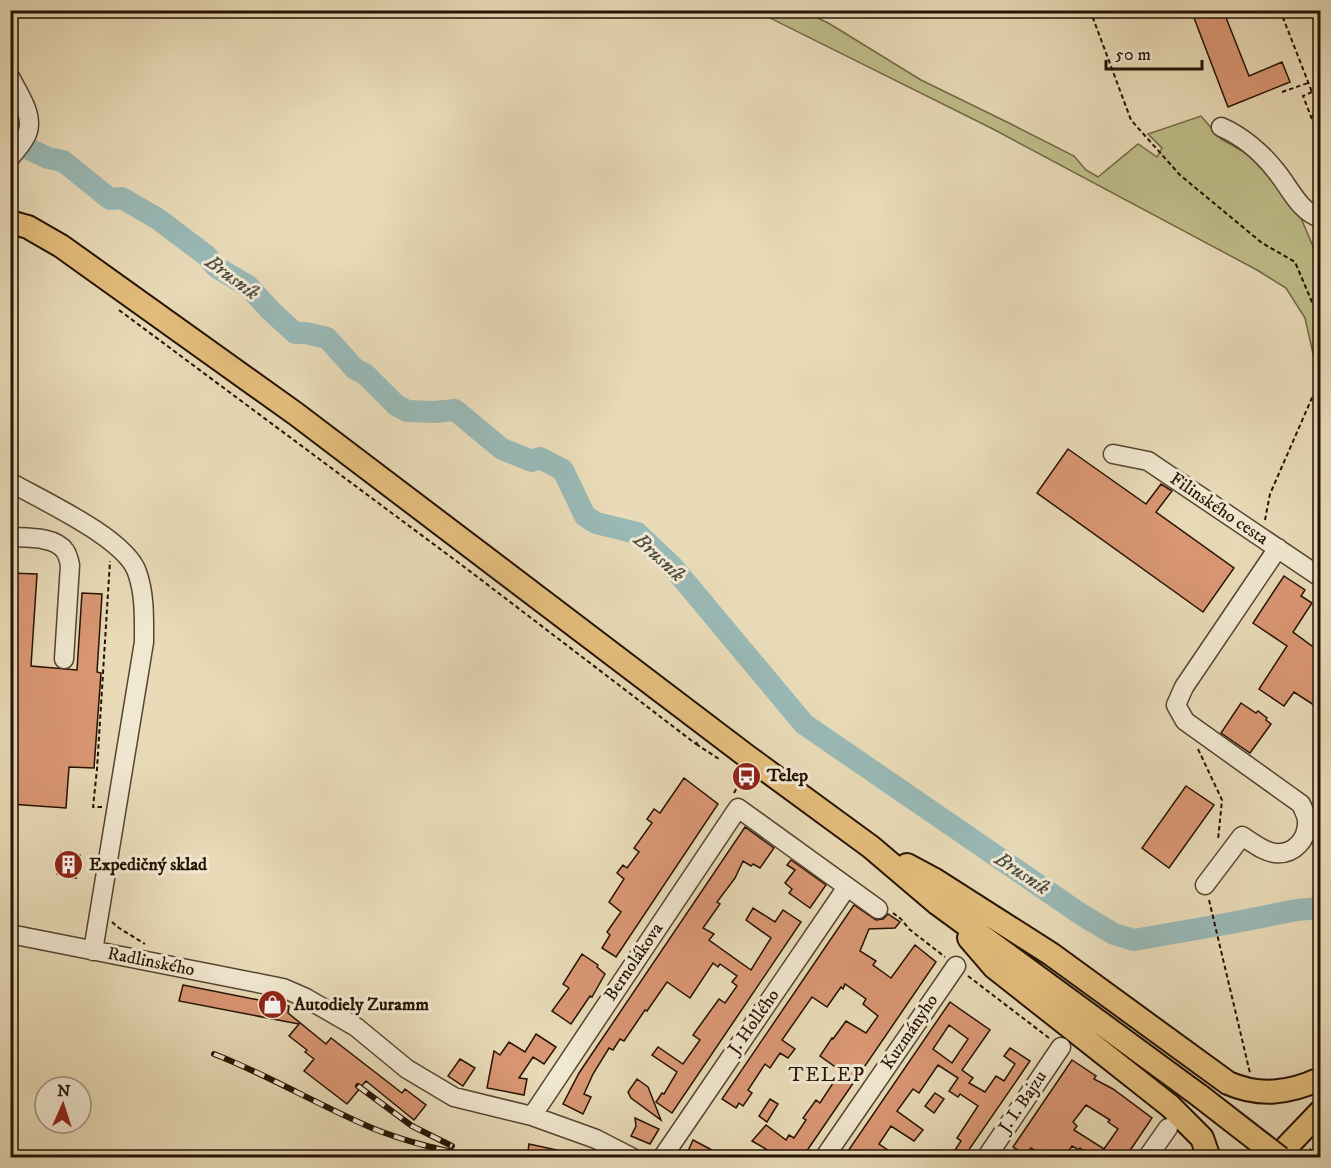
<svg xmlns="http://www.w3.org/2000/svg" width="1331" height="1168" viewBox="0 0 1331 1168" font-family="'IM FELL DW Pica',serif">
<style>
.green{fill:#bebe89;stroke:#726846;stroke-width:1.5}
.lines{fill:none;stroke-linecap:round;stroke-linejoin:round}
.river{stroke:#99b9b6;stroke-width:22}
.building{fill:#da9774;stroke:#251203;stroke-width:1.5;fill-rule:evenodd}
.minor-casing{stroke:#564430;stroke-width:21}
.major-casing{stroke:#251203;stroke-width:26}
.path{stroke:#251203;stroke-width:2;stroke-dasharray:4.5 3;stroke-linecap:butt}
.minor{stroke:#f1e8d1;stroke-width:18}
.major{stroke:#e4be7c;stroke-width:22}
.rail-casing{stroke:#251203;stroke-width:6}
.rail{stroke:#f1e8d1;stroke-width:4;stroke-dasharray:11;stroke-linecap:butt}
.major-bridge-casing{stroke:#251203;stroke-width:26;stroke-linecap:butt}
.major-bridge{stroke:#e4be7c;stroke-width:22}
.labels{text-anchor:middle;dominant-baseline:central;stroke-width:6;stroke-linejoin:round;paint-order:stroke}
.street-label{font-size:18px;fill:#251203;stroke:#f1e8d1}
.poi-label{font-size:18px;font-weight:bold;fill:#251203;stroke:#f1e8d1;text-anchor:start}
.water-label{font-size:20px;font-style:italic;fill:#4e4c42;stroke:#f1e8d1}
.neighbourhood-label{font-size:20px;letter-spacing:1.5px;fill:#251203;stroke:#f1e8d1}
</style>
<rect width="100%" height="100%" fill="#e9dbb8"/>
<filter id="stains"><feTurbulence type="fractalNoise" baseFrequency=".00333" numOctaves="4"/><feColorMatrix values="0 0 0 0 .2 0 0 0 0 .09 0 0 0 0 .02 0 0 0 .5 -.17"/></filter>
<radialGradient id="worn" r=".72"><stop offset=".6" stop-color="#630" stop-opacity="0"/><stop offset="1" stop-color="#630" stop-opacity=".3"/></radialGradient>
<path class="green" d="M 756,11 L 804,11 L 830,24 L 921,80 L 1011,124 L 1074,156 L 1086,170 L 1098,177 L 1138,144 L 1157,157 L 1162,148 L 1148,134 L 1201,116 L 1221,139 L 1256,159 L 1298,211 L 1320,263 L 1320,409 L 1313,403 L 1317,371 L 1305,318 L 1286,288 L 1257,270 L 991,128 Z"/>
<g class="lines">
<path class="river" d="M 10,140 L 48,158 L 63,161 L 110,199 L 122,198 L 158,219 L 207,256 L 216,267 L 248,286 L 270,310 L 295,333 L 306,333 L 327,338 L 355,369 L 365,374 L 396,405 L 407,411 L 435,412 L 455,410 L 502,449 L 532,461 L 540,458 L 563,470 L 585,516 L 596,523 L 637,533 L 672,566 L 804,724 L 1082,915 L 1114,934 L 1134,940 L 1231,923 L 1297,910 L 1320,908"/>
</g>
<path class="building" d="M 1191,10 L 1223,10 L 1249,76 L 1282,62 L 1290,82 L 1228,107 Z
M 1068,449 L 1146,504 L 1161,484 L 1172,491 L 1156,512 L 1234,568 L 1203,612 L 1037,493 Z
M 10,573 L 37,574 L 31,666 L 77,670 L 82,593 L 102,594 L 97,672 L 101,673 L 94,768 L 69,767 L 66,808 L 10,804 Z
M 1284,576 L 1305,590 L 1301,596 L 1312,603 L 1293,632 L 1320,652 L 1320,709 L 1294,692 L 1284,706 L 1259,689 L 1287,646 L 1253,623 Z
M 1241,703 L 1256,713 L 1258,711 L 1267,718 L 1266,720 L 1271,724 L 1250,753 L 1221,733 Z
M 684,778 L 718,804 L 616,957 L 602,948 L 610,935 L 607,932 L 621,912 L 609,902 L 624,879 L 617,873 L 623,865 L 627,868 L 639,852 L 634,848 L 652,823 L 647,819 L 654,809 L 660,813 Z
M 1186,786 L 1214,805 L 1169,868 L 1142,848 Z
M 745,827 L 774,848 L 760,868 L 753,864 L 751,866 L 743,861 L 735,878 L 717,902 L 720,904 L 703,928 L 714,934 L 709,940 L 751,970 L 771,938 L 746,920 L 753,908 L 775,922 L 783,910 L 801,922 L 672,1113 L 656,1102 L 662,1093 L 664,1094 L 677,1072 L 652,1055 L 658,1047 L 683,1064 L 700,1040 L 693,1035 L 719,999 L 725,1003 L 737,986 L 732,982 L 737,976 L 720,964 L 718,967 L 713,963 L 690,998 L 667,982 L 647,1011 L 645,1010 L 624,1041 L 620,1039 L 613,1050 L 609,1048 L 593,1074 L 584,1094 L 591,1097 L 583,1114 L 563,1104 L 579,1073 Z
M 61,852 L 80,855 L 76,878 L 57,874 Z
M 791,860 L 826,885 L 810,908 L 789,893 L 792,889 L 785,883 L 795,870 L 787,865 Z
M 854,905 L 876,920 L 883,919 L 888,914 L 900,922 L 895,928 L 869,929 L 860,951 L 876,961 L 873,965 L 891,978 L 915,945 L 936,962 L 802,1158 L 766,1158 L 771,1152 L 752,1141 L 766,1125 L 786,1140 L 789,1135 L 794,1138 L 806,1120 L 803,1118 L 816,1100 L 820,1103 L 841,1071 L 820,1056 L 832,1038 L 833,1039 L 846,1021 L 866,1033 L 878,1016 L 863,1004 L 866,999 L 845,984 L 843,989 L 841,987 L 827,1007 L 812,997 L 782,1040 L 795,1049 L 788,1058 L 780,1053 L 770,1068 L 765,1064 L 748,1090 L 752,1093 L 743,1106 L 739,1103 L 736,1108 L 722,1099 Z
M 582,954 L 598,965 L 597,967 L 605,974 L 592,997 L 590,996 L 571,1024 L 552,1011 L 569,988 L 563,984 Z
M 183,985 L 289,1006 L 288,1013 L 326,1044 L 331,1038 L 402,1093 L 405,1089 L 426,1105 L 414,1120 L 366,1081 L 347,1104 L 304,1071 L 314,1059 L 305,1052 L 307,1050 L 289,1036 L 299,1024 L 179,1001 Z
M 950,1002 L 990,1030 L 962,1070 L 973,1078 L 969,1083 L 985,1092 L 996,1076 L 1004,1081 L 1015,1064 L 1004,1056 L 1010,1048 L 1030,1061 L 964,1157 L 955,1150 L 961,1141 L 957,1138 L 978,1106 L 960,1094 L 958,1097 L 949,1091 L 958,1078 L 938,1065 L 919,1093 L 913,1089 L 897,1111 L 923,1130 L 914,1141 L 891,1126 L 879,1144 L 900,1158 L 857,1158 L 848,1151 ZM 949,1025 L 968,1039 L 952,1063 L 933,1049 Z
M 536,1034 L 556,1047 L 544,1064 L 533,1057 L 519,1078 L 527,1079 L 524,1095 L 487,1088 L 494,1051 L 500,1055 L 509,1042 L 525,1052 Z
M 460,1059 L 475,1068 L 463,1086 L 448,1076 Z
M 1072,1060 L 1096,1076 L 1094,1079 L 1113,1089 L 1152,1118 L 1125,1158 L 1094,1158 L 1080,1148 L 1079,1150 L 1072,1146 L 1064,1158 L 1054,1153 L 1051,1158 L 1047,1158 L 1031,1148 L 1026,1155 L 1013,1147 ZM 1086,1105 L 1110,1120 L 1108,1122 L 1118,1129 L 1104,1149 L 1074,1130 L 1077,1126 L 1073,1122 Z
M 637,1079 L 648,1087 L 661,1120 L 631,1098 L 628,1092 Z
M 935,1093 L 944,1099 L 934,1113 L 925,1106 Z
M 770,1099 L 778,1104 L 767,1122 L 759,1116 Z
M 635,1118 L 659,1129 L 650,1144 L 631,1136 L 636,1126 Z
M 693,1140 L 727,1158 L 685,1158 Z
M 529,1144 L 571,1153 L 570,1158 L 527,1158 Z"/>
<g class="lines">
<defs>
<path id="minor" d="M 10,77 C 18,93 33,113 28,131 C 26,140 16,150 10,158
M 1221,127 C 1242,136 1262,153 1276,171 C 1290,188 1299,211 1320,218
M 1113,454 L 1148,461 L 1320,577
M 10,482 C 43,501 125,538 137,572 C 145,594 144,619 144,642 L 93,951
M 10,537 C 26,538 55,536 65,551 C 68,555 69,561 70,565 L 64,659
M 1205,885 L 1242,836 C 1252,842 1264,852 1275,853 C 1294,855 1308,839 1307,821 C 1307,816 1303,809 1301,804 L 1185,721 L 1176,705 L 1184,687 L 1278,548
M 10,934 L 283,988 L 306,998 L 356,1027 L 407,1069 L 454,1097 L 532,1116 L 596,1139 L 633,1158
M 532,1116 L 738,808 L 878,909
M 662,1158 L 847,887
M 824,1158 L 956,966
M 986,1158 L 1061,1047
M 1147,1158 L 1168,1128"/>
<path id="major" d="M 10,222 L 28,227 L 61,246 L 296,414 L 748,757 L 871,847 L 938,904 L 1200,1096
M 907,865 L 935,880 L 1051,954 L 1228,1083 C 1260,1097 1289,1093 1320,1079
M 969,938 L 994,967 L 1170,1106 L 1202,1138 L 1209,1158
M 1276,1158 L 1320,1112"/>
</defs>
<use href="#minor" class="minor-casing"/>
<use href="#major" class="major-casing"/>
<path class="path" d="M 1090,10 L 1131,120 L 1180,175 L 1262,243 L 1295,262 L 1320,321
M 1280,10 L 1312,92 L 1320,89
M 1282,92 L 1308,83
M 1312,92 L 1303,96 L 1320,140
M 1312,116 L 1320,113
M 119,310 L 467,569 L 696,744 L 699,741
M 1265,520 L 1270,494 L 1318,384 L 1320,370
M 696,744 L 719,759
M 1198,749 L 1222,800 L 1218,840
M 734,793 L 744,774
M 102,807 L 93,807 L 97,769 L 110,561
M 1209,900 L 1250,1073
M 893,913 L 901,919 L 909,929 L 945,957
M 112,922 L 119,928 L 145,944
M 968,976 L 1049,1038
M 1308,1152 L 1320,1140"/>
<use href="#minor" class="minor"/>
<use href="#major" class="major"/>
<defs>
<path id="rail" d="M 214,1054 C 268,1075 318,1105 372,1128 C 406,1142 442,1150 478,1158
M 358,1086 L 412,1126 L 452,1146
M 10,1154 L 29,1158"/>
</defs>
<use href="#rail" class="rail-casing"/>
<use href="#rail" class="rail"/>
<defs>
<path id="major-bridge" d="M 1200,1096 L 1280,1158"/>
</defs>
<use href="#major-bridge" class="major-bridge-casing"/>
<use href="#major-bridge" class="major-bridge"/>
</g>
<defs>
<symbol id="bus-disc" viewBox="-11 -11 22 22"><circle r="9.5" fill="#8f2418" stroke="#f1e8d1"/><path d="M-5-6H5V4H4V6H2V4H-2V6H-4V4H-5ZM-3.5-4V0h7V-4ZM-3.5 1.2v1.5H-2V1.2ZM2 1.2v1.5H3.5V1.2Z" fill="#fff"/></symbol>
<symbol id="building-disc" viewBox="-11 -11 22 22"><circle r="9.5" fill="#8f2418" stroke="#f1e8d1"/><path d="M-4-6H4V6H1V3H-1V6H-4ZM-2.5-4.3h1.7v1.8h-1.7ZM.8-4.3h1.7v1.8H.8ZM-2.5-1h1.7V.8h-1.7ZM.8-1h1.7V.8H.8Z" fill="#fff"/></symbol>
<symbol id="shop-disc" viewBox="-11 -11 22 22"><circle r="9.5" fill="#8f2418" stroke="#f1e8d1"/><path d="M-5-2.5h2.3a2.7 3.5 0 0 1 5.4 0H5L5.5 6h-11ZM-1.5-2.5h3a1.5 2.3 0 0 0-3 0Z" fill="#fff"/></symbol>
</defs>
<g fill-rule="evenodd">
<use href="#bus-disc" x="730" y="760" width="33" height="33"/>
<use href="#building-disc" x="52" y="848" width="33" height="33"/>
<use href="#shop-disc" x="256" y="988" width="33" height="33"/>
</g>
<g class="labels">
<g class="street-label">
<text transform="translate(1219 509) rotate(34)">Filinského cesta</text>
<text transform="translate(151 962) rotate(11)">Radlinského</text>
<text transform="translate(634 962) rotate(-56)">Bernolákova</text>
<text transform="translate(754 1022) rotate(-55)">J. Hollého</text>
<text transform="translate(910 1032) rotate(-56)">Kuzmányho</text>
<text transform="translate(1023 1102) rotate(-56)">J. I. Bajzu</text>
</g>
<g class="poi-label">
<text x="767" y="776">Telep</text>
<text x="89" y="865">Expedičný sklad</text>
<text x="294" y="1005">Autodiely Zuramm</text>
</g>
<g class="water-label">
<text transform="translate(232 278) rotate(37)">Brusník</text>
<text transform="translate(659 558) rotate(43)">Brusník</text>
<text transform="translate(1022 874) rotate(34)">Brusník</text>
</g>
<g class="neighbourhood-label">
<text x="827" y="1075">TELEP</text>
</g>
</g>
<rect width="1331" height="1168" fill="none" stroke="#e9dbb8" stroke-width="36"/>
<rect x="12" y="12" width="1307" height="1144" fill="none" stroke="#251203" stroke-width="3"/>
<rect x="18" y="18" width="1295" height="1132" fill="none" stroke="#251203" stroke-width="1.5"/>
<g transform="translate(63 1105) rotate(3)"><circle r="28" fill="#f1e8d1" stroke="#9f927f" stroke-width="1.5"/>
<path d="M0-4.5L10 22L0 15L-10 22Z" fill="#8f2418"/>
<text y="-9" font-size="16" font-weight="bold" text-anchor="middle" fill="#251203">N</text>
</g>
<path d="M1106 60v9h96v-9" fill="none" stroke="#251203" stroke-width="3"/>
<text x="1115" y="60" font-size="18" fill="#251203" stroke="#f1e8d1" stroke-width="4.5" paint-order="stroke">50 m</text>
<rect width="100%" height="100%" filter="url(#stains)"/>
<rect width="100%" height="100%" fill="url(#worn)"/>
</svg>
